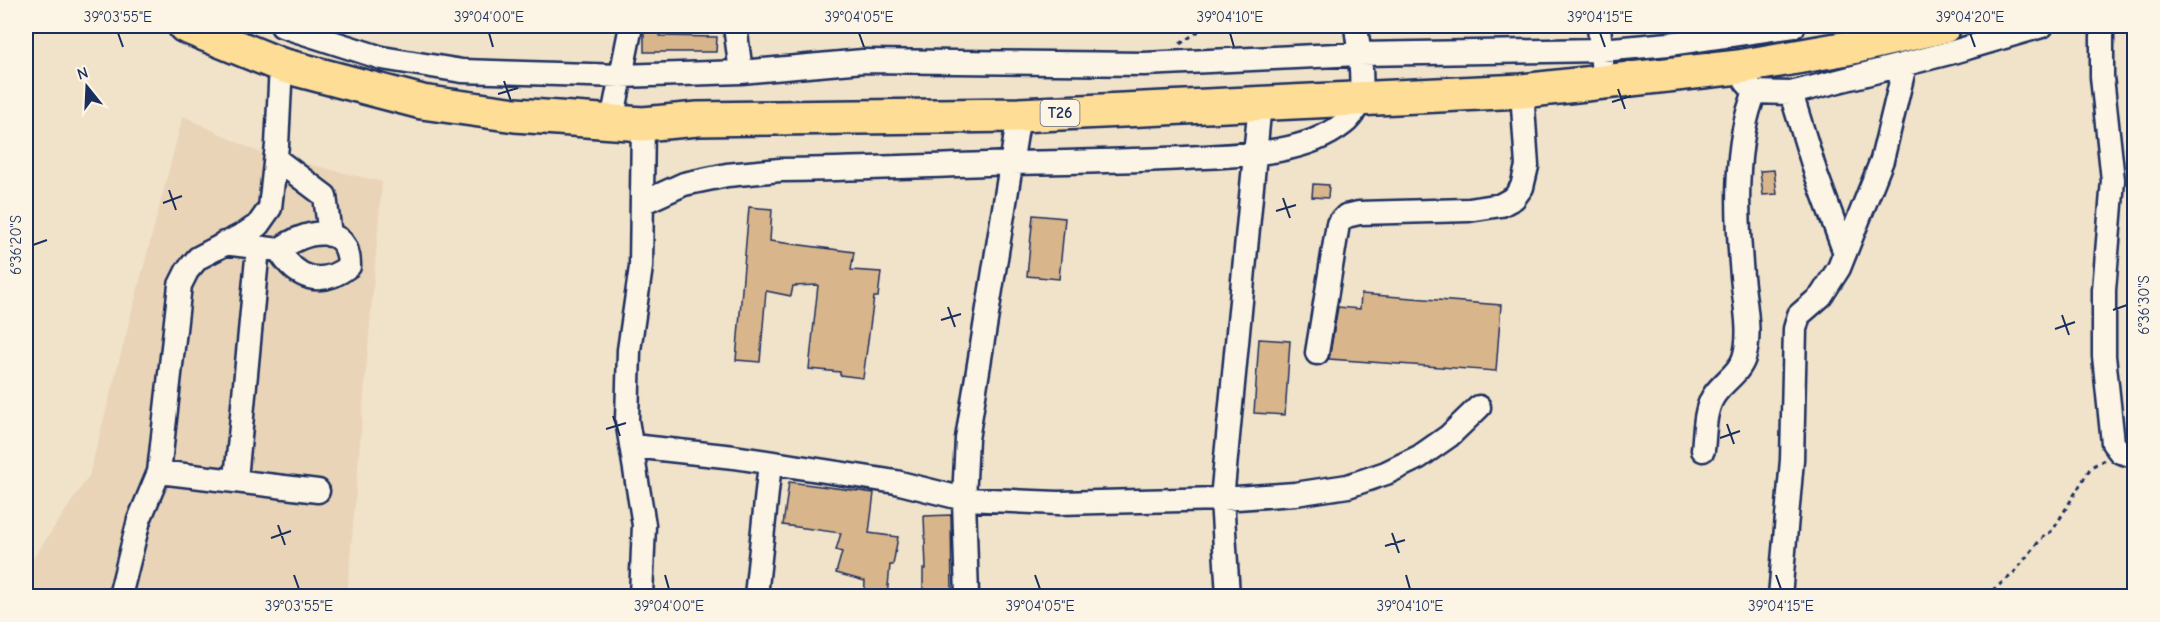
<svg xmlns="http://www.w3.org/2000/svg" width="2160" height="622" viewBox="0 0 2160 622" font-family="'Comic Neue',sans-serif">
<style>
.built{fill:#ead4b7}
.building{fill:#d8b58a;stroke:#1b2f5e;stroke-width:1.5}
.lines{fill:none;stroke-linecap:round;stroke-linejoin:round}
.minor-casing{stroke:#1b2f5e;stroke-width:27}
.highway-casing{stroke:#1b2f5e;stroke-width:38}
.path{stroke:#1b2f5e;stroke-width:3;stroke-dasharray:4.5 4.5;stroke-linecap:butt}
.minor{stroke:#fcf5e5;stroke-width:22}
.highway{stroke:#fedd96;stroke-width:33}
.ticks{fill:none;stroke:#1b2f5e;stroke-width:2}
.labels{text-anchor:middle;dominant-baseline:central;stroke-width:5;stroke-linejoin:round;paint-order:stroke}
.shield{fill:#fcf5e5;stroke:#5e6a86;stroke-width:1.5}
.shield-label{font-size:16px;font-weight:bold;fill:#1b2f5e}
.neatline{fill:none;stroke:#1b2f5e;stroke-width:2}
.ticks-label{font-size:15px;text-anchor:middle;fill:#1b2f5e}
</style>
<rect width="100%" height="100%" fill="#f1e2ca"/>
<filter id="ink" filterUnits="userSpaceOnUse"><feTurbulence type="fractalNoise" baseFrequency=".0167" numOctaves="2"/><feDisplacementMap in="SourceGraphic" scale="12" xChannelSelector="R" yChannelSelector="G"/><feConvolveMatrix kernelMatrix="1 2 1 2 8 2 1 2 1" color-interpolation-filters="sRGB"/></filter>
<g filter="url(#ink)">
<path class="built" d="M 183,116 L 258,152 L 382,182 L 347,596 L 26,596 L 26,569 L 89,476 Z"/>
<path class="building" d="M 644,26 L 660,26 L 660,36 L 717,37 L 716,52 L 644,52 Z
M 1774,170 L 1777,194 L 1763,195 L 1760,171 Z
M 1313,184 L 1329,185 L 1328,198 L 1312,197 Z
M 749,207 L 772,209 L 770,241 L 854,252 L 851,270 L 881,272 L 878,297 L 874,297 L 863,378 L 840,375 L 840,372 L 809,369 L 818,285 L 793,286 L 791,296 L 766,291 L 760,362 L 736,360 Z
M 1033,215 L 1065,218 L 1059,279 L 1027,276 Z
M 1361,294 L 1501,305 L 1496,371 L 1329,359 L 1338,307 L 1360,309 Z
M 1259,339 L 1290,341 L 1285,415 L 1254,413 Z
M 789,482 L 874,493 L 869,533 L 898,537 L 893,565 L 890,565 L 887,597 L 864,597 L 865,581 L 836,573 L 842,552 L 836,550 L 841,533 L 783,525 Z
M 951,515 L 952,597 L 923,597 L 923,569 L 926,569 L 924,516 Z"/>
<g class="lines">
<defs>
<path id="minor" d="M 282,26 L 382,58 L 462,71 L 621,76 L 741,72 L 863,61 L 1144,64 L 1359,54 L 1601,50 L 1669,44 L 1794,26
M 735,26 L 741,72
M 1599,26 L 1602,63
M 2102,26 L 2102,77 L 2113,180 L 2104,290 L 2104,356 L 2113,443 L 2120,452 L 2134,456
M 1746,82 L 1755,92 L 1791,93 L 1953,52 L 2042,26
M 1791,93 L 1816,174 L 1845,253
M 612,121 L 631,26
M 276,159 L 325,196 L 330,235
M 642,203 L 684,184 L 727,175 L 780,170 C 858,169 935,166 1012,163 C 1070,162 1127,161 1185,158 C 1234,155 1303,156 1343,124 C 1372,102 1359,57 1356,26
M 224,243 L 279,250 C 305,230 349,221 349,266 C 321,288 296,279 279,250
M 1317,353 L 1338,224 L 1346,216 L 1359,213 L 1469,210 L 1501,205 L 1514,198 L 1522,187 L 1527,166 L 1522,91
M 633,446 L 734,457 L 896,482 L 964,499 L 1058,503 L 1222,499 L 1295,494 L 1348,486 L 1386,473 L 1419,457 L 1449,436 L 1479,407
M 1703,450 C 1705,433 1704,412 1713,397 C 1721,383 1739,374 1744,358 C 1752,333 1744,301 1742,276 C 1737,219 1733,145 1755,92
M 159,472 L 318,491
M 236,479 L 258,248
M 120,596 L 139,520 L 159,472 L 180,285 L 187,271 L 198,258 L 246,233 L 258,225 L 270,208 L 277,145 L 281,65
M 641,596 L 644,525 L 627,420 L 629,350 L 641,267 L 643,124
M 756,596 L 770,463
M 967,596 L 964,499 L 967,439 L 1019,115
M 1228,596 L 1222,499 L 1260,103
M 1780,596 L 1792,460 L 1795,329 L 1799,315 L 1821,296 L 1839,268 L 1882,160 L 1905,65"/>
<path id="highway" d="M 185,26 L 281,65 L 422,102 L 515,115 L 643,124 L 698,119 L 1019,115 L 1522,91 L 1739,67 L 1853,47 L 1944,26"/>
</defs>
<use href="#minor" class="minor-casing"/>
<use href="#highway" class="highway-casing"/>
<path class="path" d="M 1192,26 L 1199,30
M 1180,44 L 1206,26
M 1985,596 L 2012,575 L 2041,539 L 2053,530 L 2091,467 L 2104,460"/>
<use href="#minor" class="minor"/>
<use href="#highway" class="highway"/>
</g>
</g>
<path class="ticks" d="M 118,33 L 123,47M 489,33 L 493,47M 859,33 L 864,47M 1230,33 L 1234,47M 1600,33 L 1605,47M 1970,33 L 1975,47M 504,81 L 511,101M 1618,89 L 1625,109M 498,94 L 518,88M 1612,102 L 1631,96M 169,190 L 176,210M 1283,198 L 1290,218M 163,203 L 182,196M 1276,211 L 1296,205M 33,245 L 47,240M 948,307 L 955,327M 2113,310 L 2127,305M 2062,315 L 2069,335M 941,320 L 961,314M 2055,329 L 2075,322M 613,416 L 620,436M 1727,424 L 1734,444M 606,429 L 626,423M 1720,438 L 1740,431M 278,525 L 285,545M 1392,533 L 1399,553M 271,538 L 291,531M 1385,546 L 1405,540M 294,575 L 299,589M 665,575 L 669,589M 1035,575 L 1040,589M 1406,575 L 1410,589M 1776,575 L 1781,589"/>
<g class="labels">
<rect class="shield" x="1040.5" y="100" width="39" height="26" rx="4.5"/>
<g class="shield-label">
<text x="1060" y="113">T26</text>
</g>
</g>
<rect width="2160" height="622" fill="none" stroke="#fcf5e5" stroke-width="66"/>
<g transform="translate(87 87) rotate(342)" stroke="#fcf5e5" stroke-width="4.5" paint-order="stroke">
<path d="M0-4.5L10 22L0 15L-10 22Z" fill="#1b2f5e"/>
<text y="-9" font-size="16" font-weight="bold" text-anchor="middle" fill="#1b2f5e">N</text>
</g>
<rect x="33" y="33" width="2094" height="556" class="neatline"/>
<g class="ticks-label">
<text x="118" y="22">39°03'55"E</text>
<text x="489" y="22">39°04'00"E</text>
<text x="859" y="22">39°04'05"E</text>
<text x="1230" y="22">39°04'10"E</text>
<text x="1600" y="22">39°04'15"E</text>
<text x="1970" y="22">39°04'20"E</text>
<text transform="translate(16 245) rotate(-90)" y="5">6°36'20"S</text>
<text transform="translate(2144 305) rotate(-90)" y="5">6°36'30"S</text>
<text x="299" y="611">39°03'55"E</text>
<text x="669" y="611">39°04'00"E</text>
<text x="1040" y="611">39°04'05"E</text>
<text x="1410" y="611">39°04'10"E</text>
<text x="1781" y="611">39°04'15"E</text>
</g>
</svg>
